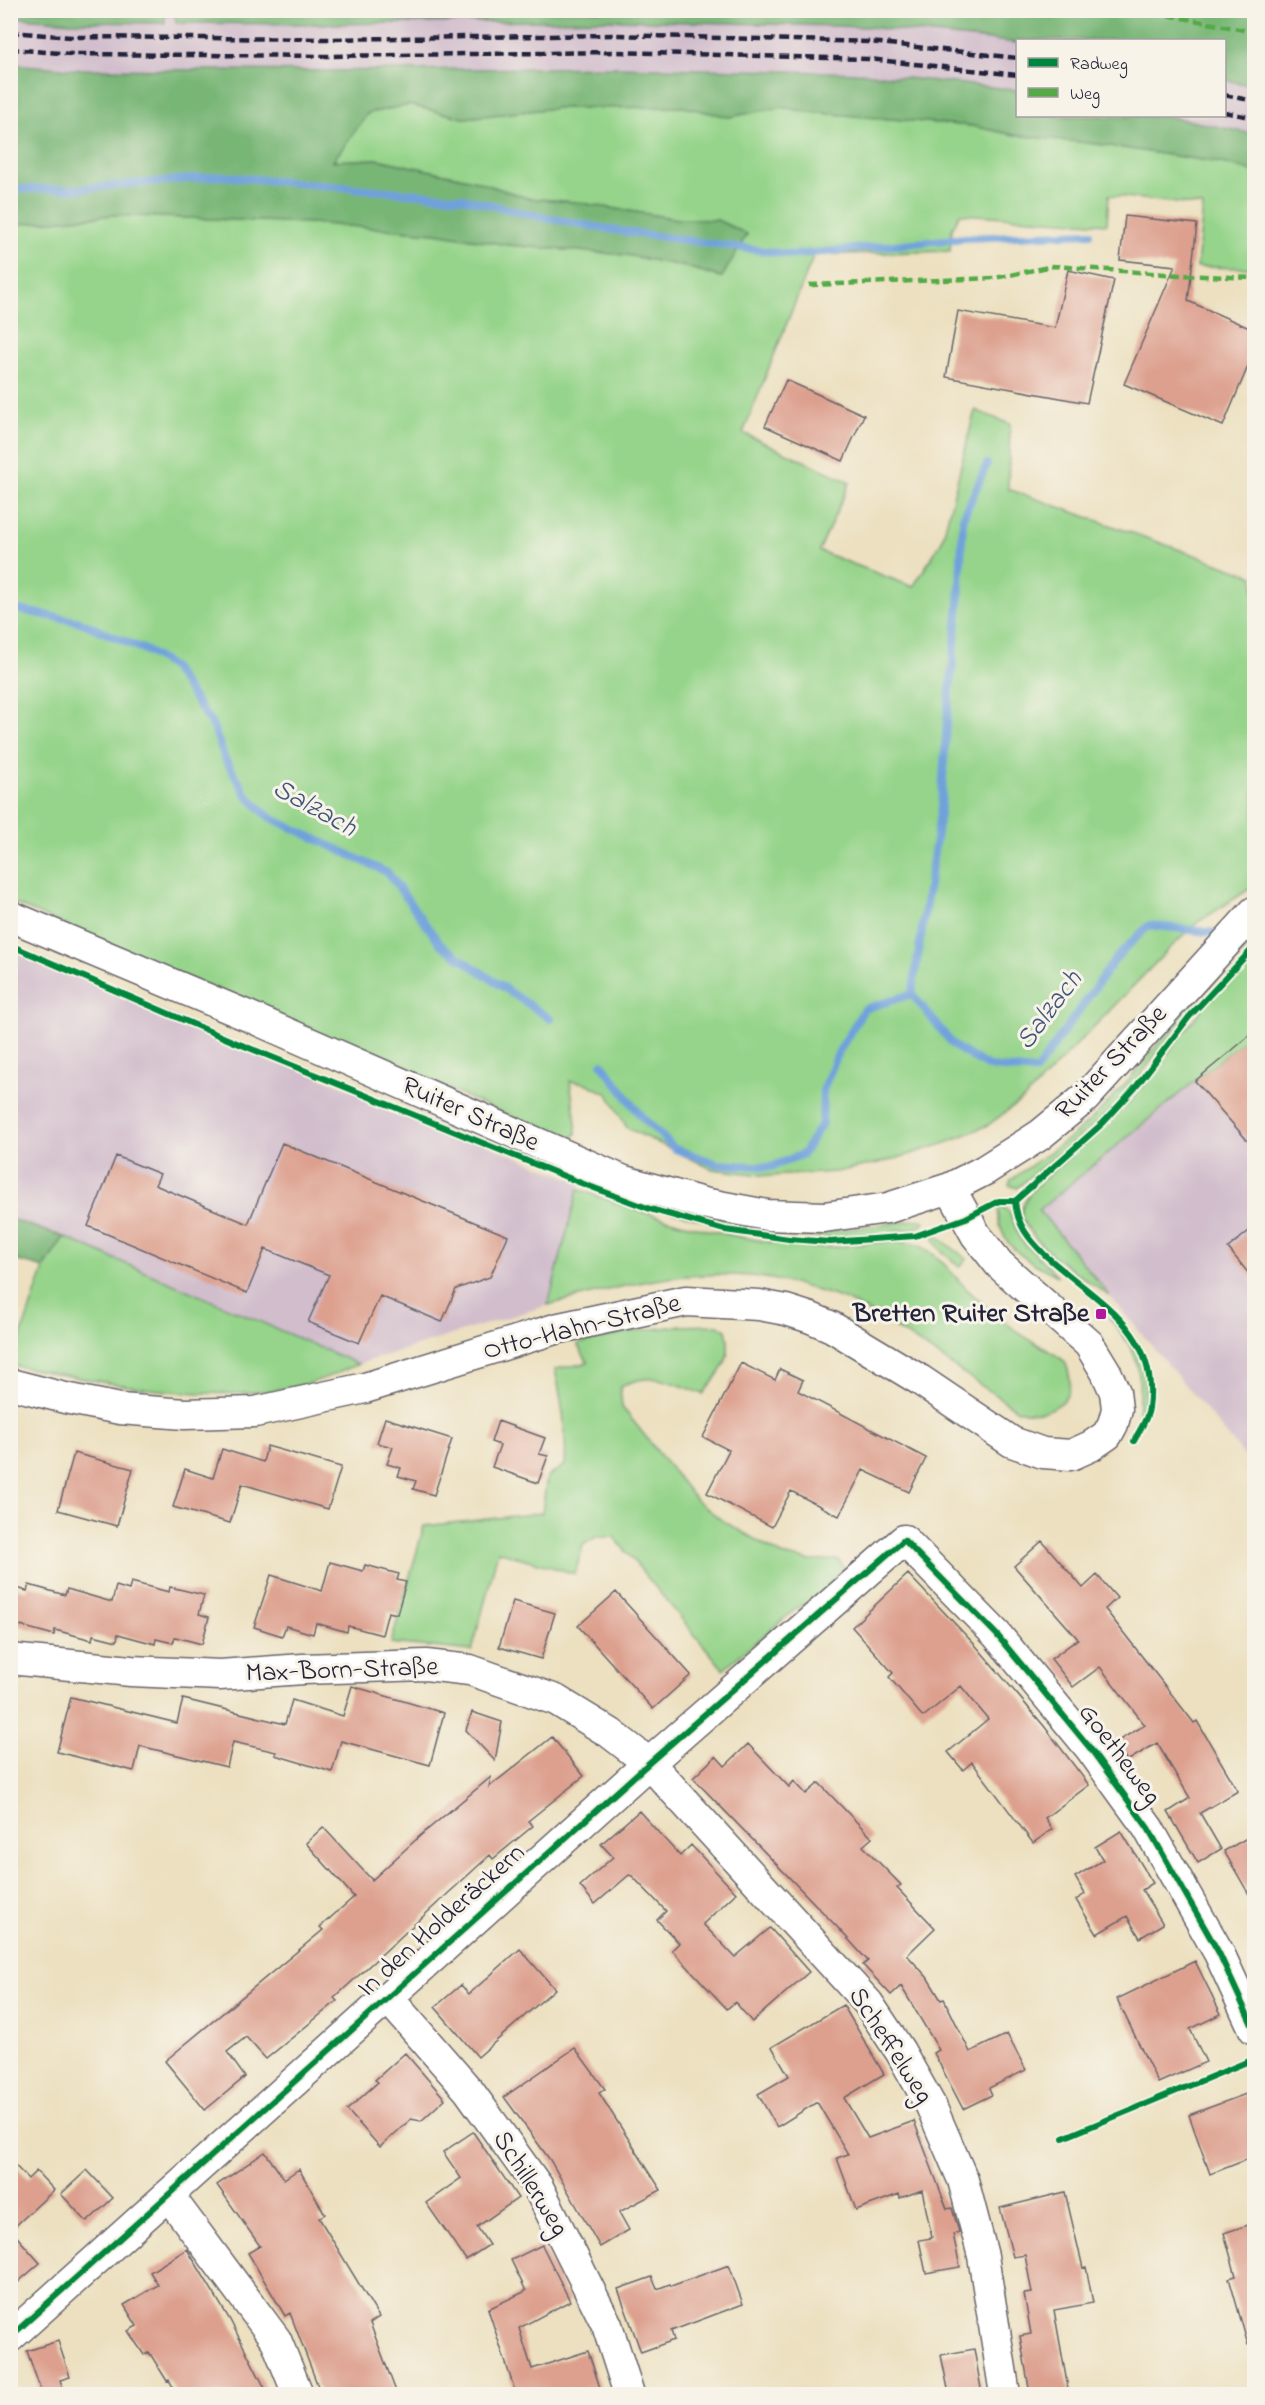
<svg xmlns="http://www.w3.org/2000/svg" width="1265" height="2405" viewBox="0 0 1265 2405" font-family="'Indie Flower',sans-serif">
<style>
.industrial{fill:#d1bdcc}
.green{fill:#95d48a;stroke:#5c7b62;stroke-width:1.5}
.forest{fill:#78b676;stroke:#4d6c58;stroke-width:1.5}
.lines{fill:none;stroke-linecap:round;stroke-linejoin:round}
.stream{stroke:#70a1db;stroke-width:8}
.building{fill:#dda08f}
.minor-casing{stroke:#69646a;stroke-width:33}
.minor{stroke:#fff;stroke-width:30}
.rail{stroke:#22223b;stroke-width:4.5;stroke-dasharray:9 4.5;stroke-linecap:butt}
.quiet{stroke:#53aa46;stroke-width:4.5;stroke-dasharray:9 4.5;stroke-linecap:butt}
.cycleway-casing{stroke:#f7f3e8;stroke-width:10}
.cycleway{stroke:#00873e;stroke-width:6}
.poi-dot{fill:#b5179e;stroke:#f7f3e8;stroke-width:2}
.labels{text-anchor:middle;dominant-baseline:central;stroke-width:6;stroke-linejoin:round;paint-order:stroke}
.street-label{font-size:27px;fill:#22223b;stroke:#f7f3e8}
.poi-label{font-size:27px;font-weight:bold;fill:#22223b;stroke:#f7f3e8;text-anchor:end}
.water-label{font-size:28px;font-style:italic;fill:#41557b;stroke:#f7f3e8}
</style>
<rect width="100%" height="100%" fill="#f7f3e8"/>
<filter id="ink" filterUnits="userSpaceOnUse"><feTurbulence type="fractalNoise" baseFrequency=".0167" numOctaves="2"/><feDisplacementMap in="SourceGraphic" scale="12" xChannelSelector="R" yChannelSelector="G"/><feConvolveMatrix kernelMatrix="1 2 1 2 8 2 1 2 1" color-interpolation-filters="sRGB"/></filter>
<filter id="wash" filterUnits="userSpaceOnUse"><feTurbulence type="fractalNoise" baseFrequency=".008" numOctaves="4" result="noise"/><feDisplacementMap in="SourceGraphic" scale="24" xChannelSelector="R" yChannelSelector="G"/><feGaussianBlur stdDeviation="1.35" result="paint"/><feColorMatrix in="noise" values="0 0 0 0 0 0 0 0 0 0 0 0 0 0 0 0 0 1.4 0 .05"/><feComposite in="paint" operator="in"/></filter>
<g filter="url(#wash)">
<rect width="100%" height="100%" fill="#ece0c0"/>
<path class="industrial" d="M 165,15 L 176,15 L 176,23 L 328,24 L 615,20 L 868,27 L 1017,43 L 1017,90 L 862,73 L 613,67 L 329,71 L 70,69 L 11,64 L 10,17 L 71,22 L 165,23 Z
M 1225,80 L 1254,86 L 1254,134 L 1166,116 L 1224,116 Z
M 11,945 L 232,1041 L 581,1183 L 548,1305 L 358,1364 L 64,1237 L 11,1219 Z
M 1254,1032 L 1254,1467 L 1038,1211 Z"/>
<path class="green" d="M 409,105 L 464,118 L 557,108 L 684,107 L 729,117 L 782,107 L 809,112 L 972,126 L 1015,135 L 1097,144 L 1227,164 L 1254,172 L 1254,268 L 1197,267 L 1203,206 L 1109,195 L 1107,224 L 960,214 L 952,229 L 950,251 L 814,255 L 743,433 L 850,482 L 819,551 L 913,587 L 942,541 L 975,410 L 1010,424 L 1008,489 L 1254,576 L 1254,886 L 1198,922 L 1169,949 L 1026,1097 L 988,1125 L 946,1143 L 888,1161 L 836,1172 L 770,1176 L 712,1169 L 627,1128 L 608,1094 L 586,1083 L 570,1081 L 576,1123 L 576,1134 L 569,1141 L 11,902 L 10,225 L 114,215 L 311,223 L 436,233 L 508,245 L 626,255 L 682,266 L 721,277 L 747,234 L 717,220 L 678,219 L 574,202 L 527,198 L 473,180 L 377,159 L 332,161 L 368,113 Z
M 1254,933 L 1254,941 L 1201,996 L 1133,1085 L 1106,1115 L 1017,1188 L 1009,1185 L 1011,1180 L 1076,1133 L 1098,1113 L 1130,1079 L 1198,993 Z
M 1254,953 L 1254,1032 L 1039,1210 L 1110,1296 C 1089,1282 1018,1238 1022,1209 C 1024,1201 1030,1194 1034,1188 L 1130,1102 L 1203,1007 Z
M 578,1189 C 653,1218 731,1240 811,1247 C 844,1250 890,1235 920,1246 C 939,1254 955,1278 970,1292 C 984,1305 1000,1318 1015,1330 C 1024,1338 1061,1356 1065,1362 C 1066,1364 1067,1367 1068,1370 C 1078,1403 1045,1419 1018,1410 C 962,1374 909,1332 850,1302 C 839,1296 827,1294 815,1290 C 721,1258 640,1281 548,1305 Z
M 668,1204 L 783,1229 L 827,1232 L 915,1220 L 922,1220 L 925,1222 L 921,1226 L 910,1229 C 884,1231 857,1236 831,1237 C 776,1240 719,1224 666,1210 Z
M 999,1205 L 1009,1211 L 1020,1239 L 1058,1276 C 1027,1261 994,1245 999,1205 Z
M 934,1234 L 967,1259 L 960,1267 C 951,1258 932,1247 934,1234 Z
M 64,1237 L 358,1364 C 340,1372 321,1381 302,1385 C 205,1407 106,1382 11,1365 L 44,1268 Z
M 1108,1316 C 1138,1342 1154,1373 1141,1414 L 1138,1413 C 1142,1365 1139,1354 1108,1316 Z
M 718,1325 L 726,1330 C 734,1360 720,1372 703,1394 C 668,1381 656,1371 620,1386 L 622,1407 L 696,1500 L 723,1521 L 782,1555 L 809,1561 L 838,1560 L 844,1567 L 824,1591 L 796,1609 L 723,1669 L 614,1537 L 596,1537 L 583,1545 L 575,1574 L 498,1551 L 472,1651 L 391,1643 L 424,1526 L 542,1513 L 547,1477 L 565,1465 C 567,1432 562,1402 555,1369 L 588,1363 L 577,1344 L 629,1332 L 678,1326 Z"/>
<path class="forest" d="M 10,11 L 1254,11 L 1254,86 L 1225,80 L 1224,40 L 1018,40 L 1017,43 L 868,27 L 615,20 L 328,24 L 176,23 L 175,15 L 165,15 L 165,23 L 71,22 L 11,17 Z
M 11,64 L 70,69 L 329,71 L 613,67 L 862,73 L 1017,90 L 1018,116 L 1166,116 L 1254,134 L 1254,172 L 1227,164 L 1097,144 L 1015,135 L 972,126 L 809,112 L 782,107 L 729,117 L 684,107 L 557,108 L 464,118 L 409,105 L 368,113 L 333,161 L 377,159 L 473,180 L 527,198 L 574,202 L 678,219 L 717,220 L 747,234 L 722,277 L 682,266 L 626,255 L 508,245 L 436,233 L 311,223 L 114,215 L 11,225 Z
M 10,1219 L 64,1237 L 44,1268 L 11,1259 Z"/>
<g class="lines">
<path class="stream" d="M 10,189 L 77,189 L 222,176 L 463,198 L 536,216 L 613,230 L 793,255 L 965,238 L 1090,233
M 10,608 L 80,622 L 145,650 L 172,667 L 213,726 L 225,759 L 248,797 L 269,817 L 388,873 L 441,945 L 550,1019
M 912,994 L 941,807 L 947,719 L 959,603 L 963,518 L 987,464
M 602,1064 L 641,1116 L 675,1149 L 718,1164 L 771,1167 L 803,1154 L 822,1123 L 823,1090 L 838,1053 L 864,1009 L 912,994 L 955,1047 L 989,1067 L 1036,1071 L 1116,958 L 1149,925 L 1224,934"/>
</g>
<g id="blocks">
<path class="building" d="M 1125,216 L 1197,224 L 1188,301 L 1254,330 L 1254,352 L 1223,426 L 1124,384 L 1175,266 L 1120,260 Z
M 1068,270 L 1114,280 L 1087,403 L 946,377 L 958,311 L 1055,328 Z
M 786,380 L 864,415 L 843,461 L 765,426 Z
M 1254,1032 L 1254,1148 L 1195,1081 Z
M 282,1143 L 508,1236 L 490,1277 L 456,1289 L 442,1322 L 380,1296 L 359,1343 L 308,1322 L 329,1275 L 265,1249 L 247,1293 L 88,1226 L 116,1156 L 160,1174 L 155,1185 L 248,1224 Z
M 1254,1227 L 1254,1280 L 1228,1248 Z
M 741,1363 L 775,1380 L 780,1369 L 803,1380 L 798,1391 L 926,1458 L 909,1492 L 863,1470 L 839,1516 L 791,1491 L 772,1527 L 707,1493 L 729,1450 L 703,1437 Z
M 385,1418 L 452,1439 L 434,1495 L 413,1489 L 416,1481 L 398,1476 L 401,1468 L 387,1464 L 393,1447 L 377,1443 Z
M 498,1421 L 545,1438 L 539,1454 L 548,1456 L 538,1483 L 492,1467 L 500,1445 L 491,1442 Z
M 267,1446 L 341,1467 L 328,1509 L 242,1484 L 230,1523 L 173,1507 L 185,1469 L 213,1478 L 222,1449 L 263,1462 Z
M 74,1453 L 133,1469 L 117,1526 L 58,1510 Z
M 1042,1541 L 1083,1588 L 1097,1575 L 1117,1598 L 1105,1609 L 1194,1723 L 1197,1721 L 1238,1791 L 1200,1813 L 1221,1849 L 1198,1863 L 1168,1812 L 1190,1798 L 1157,1743 L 1127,1761 L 1116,1742 L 1145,1725 L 1100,1667 L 1073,1687 L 1051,1659 L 1078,1639 L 1014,1566 Z
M 330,1562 L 363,1571 L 365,1565 L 399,1574 L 397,1580 L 406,1582 L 397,1614 L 388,1612 L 382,1635 L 348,1626 L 347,1632 L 316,1623 L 313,1634 L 286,1626 L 282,1636 L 254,1627 L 271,1575 L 322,1591 Z
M 908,1574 L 977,1647 L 1044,1726 L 1089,1785 L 1045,1818 L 1052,1829 L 1033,1843 L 972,1762 L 963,1770 L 948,1752 L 988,1719 L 961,1686 L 923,1717 L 889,1677 L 893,1673 L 852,1627 Z
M 131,1582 L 169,1592 L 170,1587 L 204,1595 L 199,1614 L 209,1617 L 202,1644 L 175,1637 L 173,1643 L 156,1639 L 155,1644 L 118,1634 L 117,1641 L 93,1635 L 92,1640 L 55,1630 L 54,1635 L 10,1623 L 10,1586 L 27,1591 L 29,1585 L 65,1595 L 67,1589 L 112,1602 L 116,1586 L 129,1590 Z
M 616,1592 L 691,1675 L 653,1709 L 578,1626 Z
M 513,1601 L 555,1613 L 541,1659 L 499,1647 Z
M 352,1686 L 444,1713 L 430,1765 L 341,1741 L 332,1772 L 275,1755 L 276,1752 L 233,1742 L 227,1767 L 140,1746 L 134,1771 L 57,1752 L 71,1697 L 177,1723 L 183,1699 L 285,1724 L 292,1700 L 343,1716 Z
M 472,1712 L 502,1722 L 495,1761 L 466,1730 Z
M 552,1737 L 584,1776 L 528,1821 L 533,1826 L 493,1859 L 490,1855 L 334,1998 L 337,2001 L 266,2059 L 246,2037 L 227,2052 L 245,2077 L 205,2110 L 165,2061 L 323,1930 L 320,1927 L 354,1897 L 306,1843 L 323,1827 L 372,1880 L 421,1835 L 491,1777 L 489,1787 Z
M 748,1744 L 789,1787 L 794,1781 L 806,1794 L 819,1783 L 872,1838 L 863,1846 L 901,1885 L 897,1888 L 935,1928 L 907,1955 L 927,1977 L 941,2000 L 944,1999 L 970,2052 L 1007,2034 L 1026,2070 L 989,2088 L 992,2095 L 963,2109 L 934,2053 L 939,2050 L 901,1986 L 891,1995 L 863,1965 L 868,1961 L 839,1929 L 693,1778 L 716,1756 L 725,1766 Z
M 639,1811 L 680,1856 L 691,1845 L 736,1893 L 703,1924 L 735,1957 L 770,1928 L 809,1972 L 752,2022 L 735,2002 L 727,2009 L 672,1950 L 679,1943 L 657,1920 L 666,1911 L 632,1876 L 629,1875 L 595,1904 L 580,1886 L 613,1857 L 601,1844 Z
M 1121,1831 L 1153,1883 L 1142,1890 L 1163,1924 L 1140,1938 L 1127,1916 L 1097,1934 L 1076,1900 L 1085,1894 L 1075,1877 L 1103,1860 L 1095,1847 Z
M 1254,1834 L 1254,1903 L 1224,1851 Z
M 520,1949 L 555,1989 L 478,2057 L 435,2007 L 461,1985 L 469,1994 Z
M 1195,1961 L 1221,2014 L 1190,2029 L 1206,2062 L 1158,2083 L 1117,1999 Z
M 843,2005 L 884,2074 L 844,2098 L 868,2138 L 914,2121 L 947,2209 L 952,2208 L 959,2232 L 953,2234 L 960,2267 L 926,2273 L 919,2240 L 932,2238 L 922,2190 L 900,2198 L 899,2194 L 856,2210 L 837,2158 L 848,2154 L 817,2102 L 777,2127 L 758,2094 L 789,2076 L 772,2047 Z
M 575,2048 L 605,2089 L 599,2093 L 661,2190 L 619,2212 L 629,2230 L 600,2247 L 550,2160 L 504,2097 Z
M 405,2053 L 445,2099 L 421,2121 L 411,2119 L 380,2147 L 347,2110 L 378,2082 L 375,2080 Z
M 1254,2091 L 1254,2157 L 1210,2174 L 1189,2115 Z
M 473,2132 L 518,2198 L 477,2227 L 489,2245 L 466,2260 L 426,2203 L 461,2178 L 443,2152 Z
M 265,2152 L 284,2179 L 299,2169 L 325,2214 L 319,2218 L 379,2317 L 370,2323 L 397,2394 L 321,2394 L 290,2313 L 285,2316 L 248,2253 L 260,2246 L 217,2185 Z
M 10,2160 L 28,2179 L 36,2171 L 54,2190 L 11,2230 L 40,2263 L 10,2289 Z
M 87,2170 L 113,2198 L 87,2222 L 61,2194 Z
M 1065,2192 L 1083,2268 L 1086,2267 L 1093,2303 L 1054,2310 L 1069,2394 L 1030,2394 L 1020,2336 L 1031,2334 L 1024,2294 L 1032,2293 L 1025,2255 L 1013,2257 L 1000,2208 Z
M 1254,2223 L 1254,2344 L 1248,2345 L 1229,2278 L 1236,2276 L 1224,2233 Z
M 542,2245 L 570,2301 L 519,2328 L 532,2369 L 588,2351 L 602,2394 L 516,2394 L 488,2309 L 526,2291 L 511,2260 Z
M 187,2249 L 230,2320 L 268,2394 L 177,2394 L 169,2380 L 167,2381 L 149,2352 L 144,2355 L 128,2331 L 137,2326 L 124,2305 L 158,2285 L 150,2272 Z
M 729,2265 L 743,2304 L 671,2331 L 674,2340 L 641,2352 L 618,2289 L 652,2277 L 657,2289 L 670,2284 L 671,2286 Z
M 58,2341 L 70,2377 L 60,2380 L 65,2394 L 42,2394 L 27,2351 Z
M 974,2349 L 982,2394 L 949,2394 L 941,2355 Z"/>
</g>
</g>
<g filter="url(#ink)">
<use href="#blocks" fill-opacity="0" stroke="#69646a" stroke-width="1.5"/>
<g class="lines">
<defs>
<path id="minor" d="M 10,916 L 248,1016 L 624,1181 L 703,1203 L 767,1215 L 824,1217 L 888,1208 L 950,1188 L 985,1170 L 1040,1135 L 1085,1098 L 1254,912
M 10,1384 L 65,1398 L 120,1409 L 185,1414 L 255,1412 L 365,1388 L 555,1329 L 686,1301 L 759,1305 L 786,1310 L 811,1318 L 832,1327 L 920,1380 L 1012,1442 L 1043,1453 L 1071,1455 L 1091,1446 L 1107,1435 L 1113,1424 L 1117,1409 L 1115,1392 L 1106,1372 L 1089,1344 L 999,1264 L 976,1235 L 950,1188
M 10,1659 L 131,1671 L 220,1675 L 303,1669 L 426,1665 L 470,1670 L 556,1700 L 610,1733 L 649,1763 L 868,2003 L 900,2051 L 931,2106 L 963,2180 L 983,2256 L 1005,2394
M 388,1998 L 469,2091 L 538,2187 L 607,2325 L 629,2394
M 169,2196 L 276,2340 L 298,2394
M 10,2337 L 649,1763 L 904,1540 L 997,1635 L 1090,1748 L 1148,1828 L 1219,1953 L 1254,2029"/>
</defs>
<use href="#minor" class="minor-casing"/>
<use href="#minor" class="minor"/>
<path class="rail" d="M 10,32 L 71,37 L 328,39 L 614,35 L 870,42 L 1018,58
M 10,49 L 71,54 L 329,56 L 614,52 L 868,59 L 1018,75
M 1224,95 L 1254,101
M 1224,112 L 1254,118"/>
<path class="quiet" d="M 1142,10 L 1254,32
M 809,285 L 995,278 L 1053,266 L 1179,275 L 1254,278"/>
<defs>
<path id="cycleway" d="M 10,945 L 232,1041 L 581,1183 L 650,1209 L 725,1230 L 789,1239 L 830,1242 L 915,1236 L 966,1218 L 999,1201 L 1015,1201 L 1103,1123 L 1135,1088 L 1189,1017 L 1254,947
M 1015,1201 C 1017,1225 1028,1238 1045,1255 C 1094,1300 1160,1329 1149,1408 C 1148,1419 1139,1431 1134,1441
M 1063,2138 L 1254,2059
M 10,2337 L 649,1763 L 904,1540 L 997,1635 L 1090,1748 L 1148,1828 L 1219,1953 L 1254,2029"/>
</defs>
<use href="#cycleway" class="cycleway-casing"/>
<use href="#cycleway" class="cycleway"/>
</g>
</g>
<rect class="poi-dot" x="1095" y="1308" width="12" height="12" rx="3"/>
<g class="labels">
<g class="street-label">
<text transform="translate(1112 1063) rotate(-46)">Ruiter Straße</text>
<text transform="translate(470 1115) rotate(24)">Ruiter Straße</text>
<text transform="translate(582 1328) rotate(-14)">Otto-Hahn-Straße</text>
<text transform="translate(342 1671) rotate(-2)">Max-Born-Straße</text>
<text transform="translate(1119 1755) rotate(53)">Goetheweg</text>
<text transform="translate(442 1921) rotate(-42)">In den Holderäckern</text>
<text transform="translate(890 2046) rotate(57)">Scheffelweg</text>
<text transform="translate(530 2184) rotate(58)">Schillerweg</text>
</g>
<g class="poi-label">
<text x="1089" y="1314">Bretten Ruiter Straße</text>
</g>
<g class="water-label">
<text transform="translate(314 809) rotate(29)">Salzach</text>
<text transform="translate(1050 1011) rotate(-53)">Salzach</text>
</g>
</g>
<rect width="1265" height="2405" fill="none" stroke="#f7f3e8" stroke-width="36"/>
<rect x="1016" y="39" width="210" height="78" fill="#f7f3e8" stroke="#a29fa3" stroke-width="1.5"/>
<rect x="1028" y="58" width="30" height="9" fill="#00873e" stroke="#a29fa3" stroke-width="1.5"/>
<text x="1070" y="69" font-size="18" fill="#22223b">Radweg</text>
<rect x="1028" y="88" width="30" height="9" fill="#53aa46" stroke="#a29fa3" stroke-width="1.5"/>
<text x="1070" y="99" font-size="18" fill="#22223b">Weg</text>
</svg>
